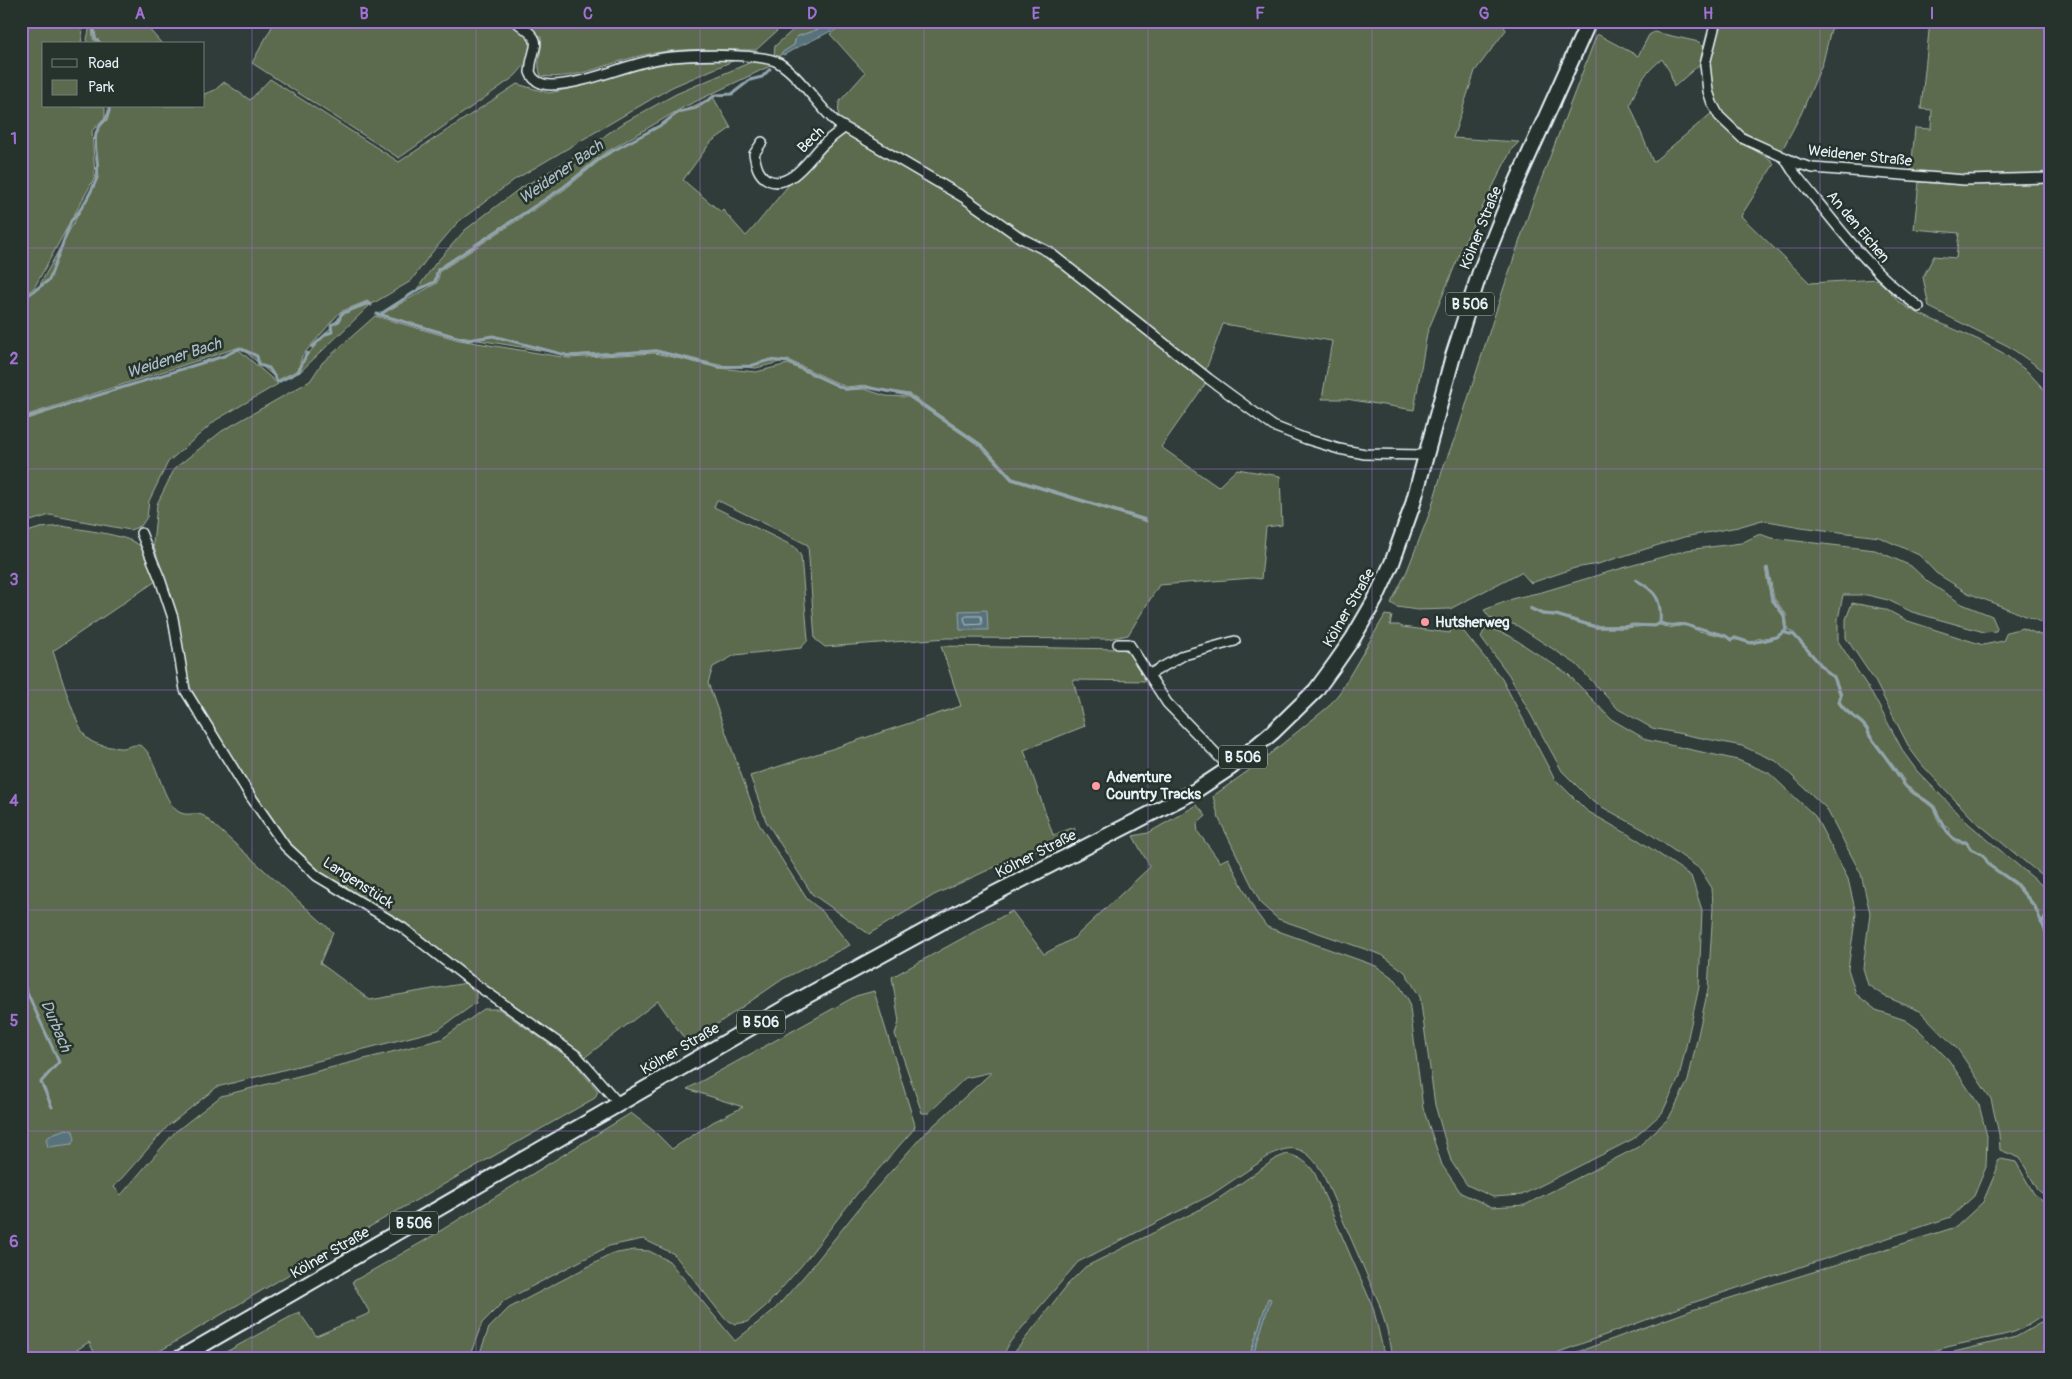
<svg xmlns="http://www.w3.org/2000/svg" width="2072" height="1379" viewBox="0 0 2072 1379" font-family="Pangolin,sans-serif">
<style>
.green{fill:#5c6b4d;stroke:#a2aea2}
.water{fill:#58727c;stroke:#92a5ae}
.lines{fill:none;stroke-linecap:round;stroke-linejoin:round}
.shore{stroke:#aebec6;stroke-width:1}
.stream{stroke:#92a5ae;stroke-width:3}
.minor-casing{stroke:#e8f1f8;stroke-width:12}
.primary-casing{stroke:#e8f1f8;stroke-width:18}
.minor{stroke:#26332d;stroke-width:9}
.primary{stroke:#26332d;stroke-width:14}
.grid{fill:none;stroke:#a171d3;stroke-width:1;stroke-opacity:0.55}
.poi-dot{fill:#ff9aa2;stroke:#26332d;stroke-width:2}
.labels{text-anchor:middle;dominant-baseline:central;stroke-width:5;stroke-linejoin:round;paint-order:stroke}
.shield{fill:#26332d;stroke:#aeb8bb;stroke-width:1}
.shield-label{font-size:14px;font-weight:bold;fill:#e8f1f8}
.street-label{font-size:15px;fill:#e8f1f8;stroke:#26332d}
.poi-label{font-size:15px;font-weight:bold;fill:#e8f1f8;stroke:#26332d;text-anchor:start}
.water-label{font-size:16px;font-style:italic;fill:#aebec6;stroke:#26332d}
.neatline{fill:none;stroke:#a171d3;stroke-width:2}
.grid-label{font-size:16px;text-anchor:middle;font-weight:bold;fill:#a171d3}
</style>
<rect width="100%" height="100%" fill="#2f3c3a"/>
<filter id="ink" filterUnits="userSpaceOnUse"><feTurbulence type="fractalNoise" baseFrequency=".02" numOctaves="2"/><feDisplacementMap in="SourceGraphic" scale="10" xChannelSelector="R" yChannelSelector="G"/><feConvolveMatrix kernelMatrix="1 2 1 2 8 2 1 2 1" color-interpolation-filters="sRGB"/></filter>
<g filter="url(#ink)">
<path class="green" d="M 21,21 L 84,21 L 81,44 L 44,44 L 44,106 L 105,106 L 105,117 L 92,131 L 95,177 L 34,288 L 21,297 Z
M 91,21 L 142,21 L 162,44 L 103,44 L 96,38 L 94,22 L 92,22 L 93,39 L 98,44 L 86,44 Z
M 317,21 L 509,21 C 537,41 538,52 514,77 L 399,158 L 252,63 L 274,23 L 303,24 Z
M 521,21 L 788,21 L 756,50 C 720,50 684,47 649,54 C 613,60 578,81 541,76 C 535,61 543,52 541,37 Z
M 803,21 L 832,21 L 824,27 L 796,37 L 794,45 L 778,57 L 774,55 L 775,46 Z
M 847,21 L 1501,21 L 1506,30 L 1475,71 L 1453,138 L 1519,142 L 1512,149 L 1466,239 L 1427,333 L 1414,410 L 1346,399 L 1322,399 L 1332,341 L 1223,324 L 1205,372 L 1050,250 L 966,195 L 838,120 L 839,102 L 865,73 L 830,34 Z
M 1720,21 L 1859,21 L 1831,29 L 1823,62 L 1801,114 L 1781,152 C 1742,133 1708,117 1709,67 C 1709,52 1716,35 1720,21 Z
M 1930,21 L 2051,21 L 2051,174 L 1967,175 L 1911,172 L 1915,128 L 1931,129 L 1932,110 L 1921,109 Z
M 1654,32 L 1699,42 L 1705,48 L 1701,63 L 1674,87 L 1670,72 L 1662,59 C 1643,75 1639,82 1630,105 L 1653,162 L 1713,112 C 1725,135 1750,147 1771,160 L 1774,164 L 1741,216 L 1810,283 L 1879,279 L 1899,302 L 1915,312 L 1979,340 L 2003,353 L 2028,372 L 2051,397 L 2051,626 L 1968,593 L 1936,573 L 1919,555 L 1879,537 L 1801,527 L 1762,520 L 1738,527 L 1684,537 L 1598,564 L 1575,568 L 1531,583 L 1521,572 L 1450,609 L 1417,610 L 1397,607 L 1391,603 L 1407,571 L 1430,512 L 1444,465 L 1458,430 L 1494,317 L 1533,201 L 1597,34 L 1638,56 L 1649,35 Z
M 735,60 L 672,87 L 514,180 L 458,222 L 429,256 L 411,281 L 372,304 L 367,301 L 340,312 L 302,356 L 298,370 L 278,380 L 240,347 L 21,417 L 21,300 L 37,290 L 98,178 L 95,132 L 108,119 L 109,106 L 204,106 L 204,94 L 215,90 L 224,82 L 250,100 L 270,79 L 399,162 L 517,84 L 549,93 L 591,84 L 647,67 L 677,62 Z
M 756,60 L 772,62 L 768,67 L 684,107 L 603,154 L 562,187 L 437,269 L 434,281 L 417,289 L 435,264 L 465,230 L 519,189 L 592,147 L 607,134 L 625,122 L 676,94 Z
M 713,97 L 731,128 L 711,142 L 683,180 L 721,212 L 723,210 L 746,236 C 766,216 823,134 848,134 L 904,165 L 1048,254 L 1208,380 L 1161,447 L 1218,487 L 1237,469 L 1280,476 L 1282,525 L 1266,527 L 1261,579 L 1253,578 L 1159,585 L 1128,635 L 1108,639 L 947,638 L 825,647 L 815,639 L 808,545 L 717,500 L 714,507 L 795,547 L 801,556 L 808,640 L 801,648 L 735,655 L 713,667 L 708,683 L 759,824 L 807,899 L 821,910 L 850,945 L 783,979 L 688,1044 L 658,1001 L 584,1058 L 320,872 L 289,842 L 255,793 L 189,689 L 177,616 L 153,544 L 157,504 L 175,468 L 222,431 L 310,381 L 322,363 L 375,316 L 459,340 L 568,358 L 655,353 L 719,368 L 756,372 L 788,364 L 845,390 L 864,389 L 886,396 L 908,397 L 981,447 L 1011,480 L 1147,522 L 1146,519 L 1013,478 L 983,445 L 909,394 L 887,392 L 865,385 L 846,387 L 788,360 L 756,368 L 719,365 L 656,350 L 569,355 L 460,337 L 382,314 L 437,283 L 440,271 L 564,190 L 604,157 L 685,110 Z
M 1919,182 L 1963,185 L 2051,182 L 2051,373 L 2047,373 L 2008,346 L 1929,307 L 1923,277 L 1934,256 L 1956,258 L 1959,233 L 1914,229 Z
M 367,305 L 369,306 L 299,373 L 305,358 L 342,314 Z
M 239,350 L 278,384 L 216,420 L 168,462 L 149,501 L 147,517 L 141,526 L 130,530 L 50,515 L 21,524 L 21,421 Z
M 62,526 C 80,530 127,534 140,546 C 149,554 152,570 156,581 L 53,651 C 58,666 77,731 88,739 C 97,746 109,747 120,748 C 129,749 137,740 145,749 C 158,763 163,803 179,812 C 187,817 195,811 204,816 L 333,932 L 320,963 L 370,1000 L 466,983 L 476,991 L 476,1003 L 438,1030 L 217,1087 L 168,1126 L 114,1187 L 121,1195 L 175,1132 L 221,1096 L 442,1039 L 484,1009 L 499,1009 L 572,1060 L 598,1091 L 595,1098 L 357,1234 L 148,1358 L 97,1358 L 89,1342 L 69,1355 L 70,1358 L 21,1358 L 21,534 L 40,528 Z
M 1760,534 L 1771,538 L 1875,550 L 1911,566 L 1928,582 L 1962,604 L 1992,616 L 1997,628 L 1996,631 L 1984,632 L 1912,612 L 1888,600 L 1867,595 L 1843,595 L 1838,619 L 1838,641 L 1873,695 L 1904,753 L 1917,771 L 1969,824 L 2051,893 L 2051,910 L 2041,921 L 2036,906 L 2016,882 L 1990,865 L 1983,854 L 1971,849 L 1967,842 L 1958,841 L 1951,836 L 1949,829 L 1942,823 L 1935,806 L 1904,784 L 1904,780 L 1871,736 C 1867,719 1847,716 1840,701 L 1842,695 L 1834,676 L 1829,673 L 1794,633 L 1788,630 L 1786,614 L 1774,598 L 1768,567 L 1765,568 L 1771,600 L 1783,616 L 1785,631 L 1777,636 L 1757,639 L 1751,642 L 1735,637 L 1731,638 L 1702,628 C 1695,629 1692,625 1686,624 C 1676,622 1673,628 1660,622 L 1655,625 L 1596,626 L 1556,614 L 1543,613 L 1530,607 L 1530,609 L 1542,615 L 1556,616 L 1596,628 L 1625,628 L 1660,625 L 1669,628 L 1685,625 L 1699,631 L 1726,637 L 1731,641 C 1738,637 1744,644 1751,643 C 1762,643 1775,640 1783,633 L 1794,636 L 1828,675 L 1833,677 L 1840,696 L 1838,703 C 1846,717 1865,721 1869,737 L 1898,775 L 1903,785 L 1933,808 L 1940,825 L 1947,831 L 1950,837 L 1957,843 L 1966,843 L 1970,850 L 1982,855 L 1989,866 L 2014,884 L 2034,907 L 2048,937 L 2051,949 L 2051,1200 L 2038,1190 L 2020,1158 L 2000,1150 L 1999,1134 L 1991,1099 L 1959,1051 L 1920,1011 L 1884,996 L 1868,985 L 1863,968 L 1870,913 L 1861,874 L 1826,808 L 1776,761 L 1742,746 L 1652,728 L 1618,709 L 1576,664 L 1516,625 L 1490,618 L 1484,610 L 1515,598 L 1542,592 L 1605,573 L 1687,550 L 1741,543 Z
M 1852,603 L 1885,609 L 1908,621 L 1983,645 L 2003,641 L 2007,632 L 2022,628 L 2051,639 L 2051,883 L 1974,820 L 1923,766 L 1910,749 L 1875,681 L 1846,638 L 1846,619 Z
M 1385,615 L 1392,616 L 1390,625 L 1399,625 L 1402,627 L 1450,633 L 1451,625 L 1464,632 L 1502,679 L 1554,778 L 1587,811 L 1640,841 L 1691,876 L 1702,910 L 1699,987 L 1679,1078 L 1662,1113 L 1633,1139 L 1522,1195 L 1493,1197 L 1467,1185 L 1451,1161 L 1435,1105 L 1420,997 L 1405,972 L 1382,955 L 1278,919 L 1261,904 L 1219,819 L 1213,796 L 1255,766 L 1328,707 L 1340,692 Z
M 1486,627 L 1510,636 L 1568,674 L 1611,719 L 1647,740 L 1738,760 L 1769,773 L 1815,816 L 1848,879 L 1856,914 L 1848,969 L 1856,994 L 1876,1010 L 1905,1020 L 1918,1029 L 1948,1059 L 1979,1105 L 1987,1136 L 1986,1167 L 1974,1196 L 1951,1217 L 1689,1304 L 1543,1358 L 1392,1358 L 1387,1330 L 1379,1303 L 1322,1172 C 1309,1151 1296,1142 1272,1154 L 1211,1195 L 1078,1262 L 1010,1342 L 1002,1358 L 478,1358 L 489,1328 L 509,1308 L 612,1254 L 634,1250 L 649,1251 L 669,1261 L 735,1341 L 775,1309 L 811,1268 L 864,1202 L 923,1135 L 992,1072 L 965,1078 L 929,1113 L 922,1113 L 895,1034 L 899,1022 L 892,977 L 1012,911 L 1044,954 L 1074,938 L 1150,867 L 1133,836 L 1148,833 L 1197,805 L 1206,816 L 1197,824 L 1198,832 L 1220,862 L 1228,858 L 1255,911 L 1267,927 L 1376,966 L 1396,980 L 1409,1001 L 1423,1108 L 1442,1165 L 1461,1193 L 1492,1207 L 1525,1205 L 1638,1147 L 1669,1118 L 1688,1081 L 1708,989 L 1713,908 L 1712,888 L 1700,869 L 1646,831 L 1593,802 L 1562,771 L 1509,675 L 1481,637 Z
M 941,646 L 1123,649 L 1133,655 L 1149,681 L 1073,680 L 1085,726 L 1024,750 L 1053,835 L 1075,827 L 1074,836 L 1008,861 L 934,895 L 869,934 L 812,894 L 766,821 L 750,776 L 961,706 Z
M 2051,914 L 2051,939 L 2042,924 Z
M 874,991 L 915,1125 L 914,1129 L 856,1195 L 802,1265 L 767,1305 L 747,1322 L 735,1324 L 725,1319 L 674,1254 L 643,1239 L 609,1246 L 504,1301 L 482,1323 L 469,1358 L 215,1358 L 299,1312 L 316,1336 L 370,1313 L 352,1282 L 424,1241 L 631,1113 L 654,1131 L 672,1149 L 713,1122 L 743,1107 L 687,1089 L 856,996 Z
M 1287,1154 C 1300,1157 1309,1163 1315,1174 L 1373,1307 L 1385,1358 L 1252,1358 L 1270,1300 L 1268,1299 L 1249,1358 L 1010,1358 L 1068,1284 L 1085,1267 L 1197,1211 L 1221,1197 L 1277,1158 Z
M 2001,1159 L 2016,1162 L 2034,1194 L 2051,1206 L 2051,1310 C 2039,1318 2027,1327 2014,1332 C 1994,1339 1932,1346 1921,1358 L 1561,1358 L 1692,1310 L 1956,1227 L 1983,1202 L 1997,1169 L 1997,1161 Z
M 2051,1317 L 2051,1358 L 1929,1358 L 2016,1337 Z"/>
<path class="water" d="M 832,21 L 847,21 C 826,36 805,42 784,55 L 781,53 L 794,45 L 796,37 L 824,27 Z
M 987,610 L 988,630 L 960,630 L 959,611 Z
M 66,1129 L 73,1131 L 75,1139 L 72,1144 L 48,1147 L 46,1139 L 54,1133 Z
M 1268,1298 L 1271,1299 L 1252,1358 L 1249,1358 Z"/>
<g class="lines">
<path class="shore" d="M 967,616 L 981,616 L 982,624 L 966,625 L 964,618 Z"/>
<path class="stream" d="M 93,22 L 95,38 L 101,44
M 21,300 L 49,280 L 71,221 C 79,214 94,188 97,177 C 100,163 93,148 96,134 C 98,123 111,119 109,106
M 377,314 L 460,338 L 468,340 L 493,336 L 569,356 L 656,351 L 719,367 L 750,366 L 770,360 L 788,362 L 845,389 L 865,387 L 908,395 L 982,446 L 1012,479 L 1145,520
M 379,315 L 418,290 L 435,282 L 438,270 L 563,188 L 603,156 L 663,124 L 678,112 L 696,108 L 716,95 L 732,94 L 750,80 L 762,77 L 770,69
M 312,347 L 326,334 L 332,332 L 331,325 L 339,321 L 341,314 L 367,303 L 371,305
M 21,419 L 224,356 L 240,348 L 257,356 L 259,365 L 269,368 L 278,382 L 298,372 L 307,353
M 1767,569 L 1772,599 L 1784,615 L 1786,632
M 1636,580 C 1656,591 1662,600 1660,623
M 1531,609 L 1542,614 L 1556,615 L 1596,627 L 1625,627 L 1633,625 L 1655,626 L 1660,623 C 1672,628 1677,623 1686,625 C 1692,626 1695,630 1702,629 L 1726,636 L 1731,640 L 1735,638 L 1751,643 L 1777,637 L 1783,632 L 1794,635 L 1829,674 L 1834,677 L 1841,695 L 1839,702 C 1847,716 1866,720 1870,736 C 1882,752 1894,768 1904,784 C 1910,795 1928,798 1934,808 C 1943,822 1947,842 1966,842 L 1971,849 L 1983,855 L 1990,866 L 2015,883 L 2035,907 L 2051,944
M 2041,923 L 2051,912
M 21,979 L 59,1062 L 41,1082 L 52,1107"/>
<defs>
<path id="minor" d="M 515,21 C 548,45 532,41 530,72 C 533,81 542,85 551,85 C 587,84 623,65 658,59 C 680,55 762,52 779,63 C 799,75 818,106 837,123 L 963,197 L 1021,238 L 1049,252 L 1209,379 L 1273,426 L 1306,439 L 1339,449 L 1365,454 L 1426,455
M 1716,21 L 1705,64 L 1708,91 L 1712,103 L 1719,116 L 1742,138 L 1799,164 L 1813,168 L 1965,180 L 2051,178
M 762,142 L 754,154 C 756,165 758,175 768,180 C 791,190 810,157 823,145 C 830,138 837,133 844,128
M 1784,157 L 1792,170 C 1832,218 1868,271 1919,307
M 141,533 L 160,579 L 173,618 L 185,690 L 251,797 L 285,846 L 317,876 L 403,928 L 471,981 L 577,1056 L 619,1104
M 1118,644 L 1129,644 L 1167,703 L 1230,768
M 1150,674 L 1184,655 L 1235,641"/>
<path id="primary" d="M 180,1358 L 788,1006 L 980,901 L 1195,791 L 1230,768 L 1273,732 L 1316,690 L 1335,664 L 1353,638 L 1375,600 L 1392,563 L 1412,507 L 1453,356 L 1480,272 L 1510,197 L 1589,21"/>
</defs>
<use href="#minor" class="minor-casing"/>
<use href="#primary" class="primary-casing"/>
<use href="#minor" class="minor"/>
<use href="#primary" class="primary"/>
</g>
</g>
<path class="grid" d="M 252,21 L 252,1358M 476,21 L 476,1358M 700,21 L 700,1358M 924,21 L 924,1358M 1148,21 L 1148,1358M 1372,21 L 1372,1358M 1596,21 L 1596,1358M 1820,21 L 1820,1358M 21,248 L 2051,248M 21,469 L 2051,469M 21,690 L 2051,690M 21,910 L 2051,910M 21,1131 L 2051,1131"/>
<g class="poi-dot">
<circle cx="1425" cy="622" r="5"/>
<circle cx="1096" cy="786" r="5"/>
</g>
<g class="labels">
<g class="shield">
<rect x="1446" y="292.5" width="48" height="23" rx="4"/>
<rect x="1219" y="745.5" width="48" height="23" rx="4"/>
<rect x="737" y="1010.5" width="48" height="23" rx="4"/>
<rect x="390" y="1211.5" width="48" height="23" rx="4"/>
</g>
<g class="shield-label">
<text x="1470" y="304">B 506</text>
<text x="1243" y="757">B 506</text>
<text x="761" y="1022">B 506</text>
<text x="414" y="1223">B 506</text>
</g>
<g class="street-label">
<text transform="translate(811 140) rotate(-44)">Bech</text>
<text transform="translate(1860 156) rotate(6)">Weidener Straße</text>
<text transform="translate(1858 227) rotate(50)">An den Eichen</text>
<text transform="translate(1481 228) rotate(-68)">Kölner Straße</text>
<text transform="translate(1349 608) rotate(-60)">Kölner Straße</text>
<text transform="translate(1036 854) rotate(-27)">Kölner Straße</text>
<text transform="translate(358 883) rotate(33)">Langenstück</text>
<text transform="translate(680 1049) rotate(-30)">Kölner Straße</text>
<text transform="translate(330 1253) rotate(-30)">Kölner Straße</text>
</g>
<g class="poi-label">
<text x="1435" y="622">Hutsherweg</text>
<text x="1106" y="777">Adventure<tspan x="1106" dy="17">Country Tracks</tspan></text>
</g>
<g class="water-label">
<text transform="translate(561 172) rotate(-35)">Weidener Bach</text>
<text transform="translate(174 358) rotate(-18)">Weidener Bach</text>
<text transform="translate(56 1026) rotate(67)">Durbach</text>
</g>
</g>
<rect width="2072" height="1379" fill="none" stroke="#26332d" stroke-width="55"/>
<rect x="42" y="42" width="162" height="65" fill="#26332d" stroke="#747f7e"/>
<rect x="52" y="59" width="25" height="8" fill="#26332d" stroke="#747f7e"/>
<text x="88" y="68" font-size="15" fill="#e8f1f8">Road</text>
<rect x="52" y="80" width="25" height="15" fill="#5c6b4d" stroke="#747f7e"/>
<text x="88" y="92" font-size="15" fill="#e8f1f8">Park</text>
<rect x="28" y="28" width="2016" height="1324" class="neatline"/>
<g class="grid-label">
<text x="140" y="19">A</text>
<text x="364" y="19">B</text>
<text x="588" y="19">C</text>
<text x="812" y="19">D</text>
<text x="1036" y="19">E</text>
<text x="1260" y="19">F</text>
<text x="1484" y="19">G</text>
<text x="1708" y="19">H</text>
<text x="1932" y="19">I</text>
<text x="14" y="144">1</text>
<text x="14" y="364">2</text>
<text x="14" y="585">3</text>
<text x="14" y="806">4</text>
<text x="14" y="1026">5</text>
<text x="14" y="1247">6</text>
</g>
</svg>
